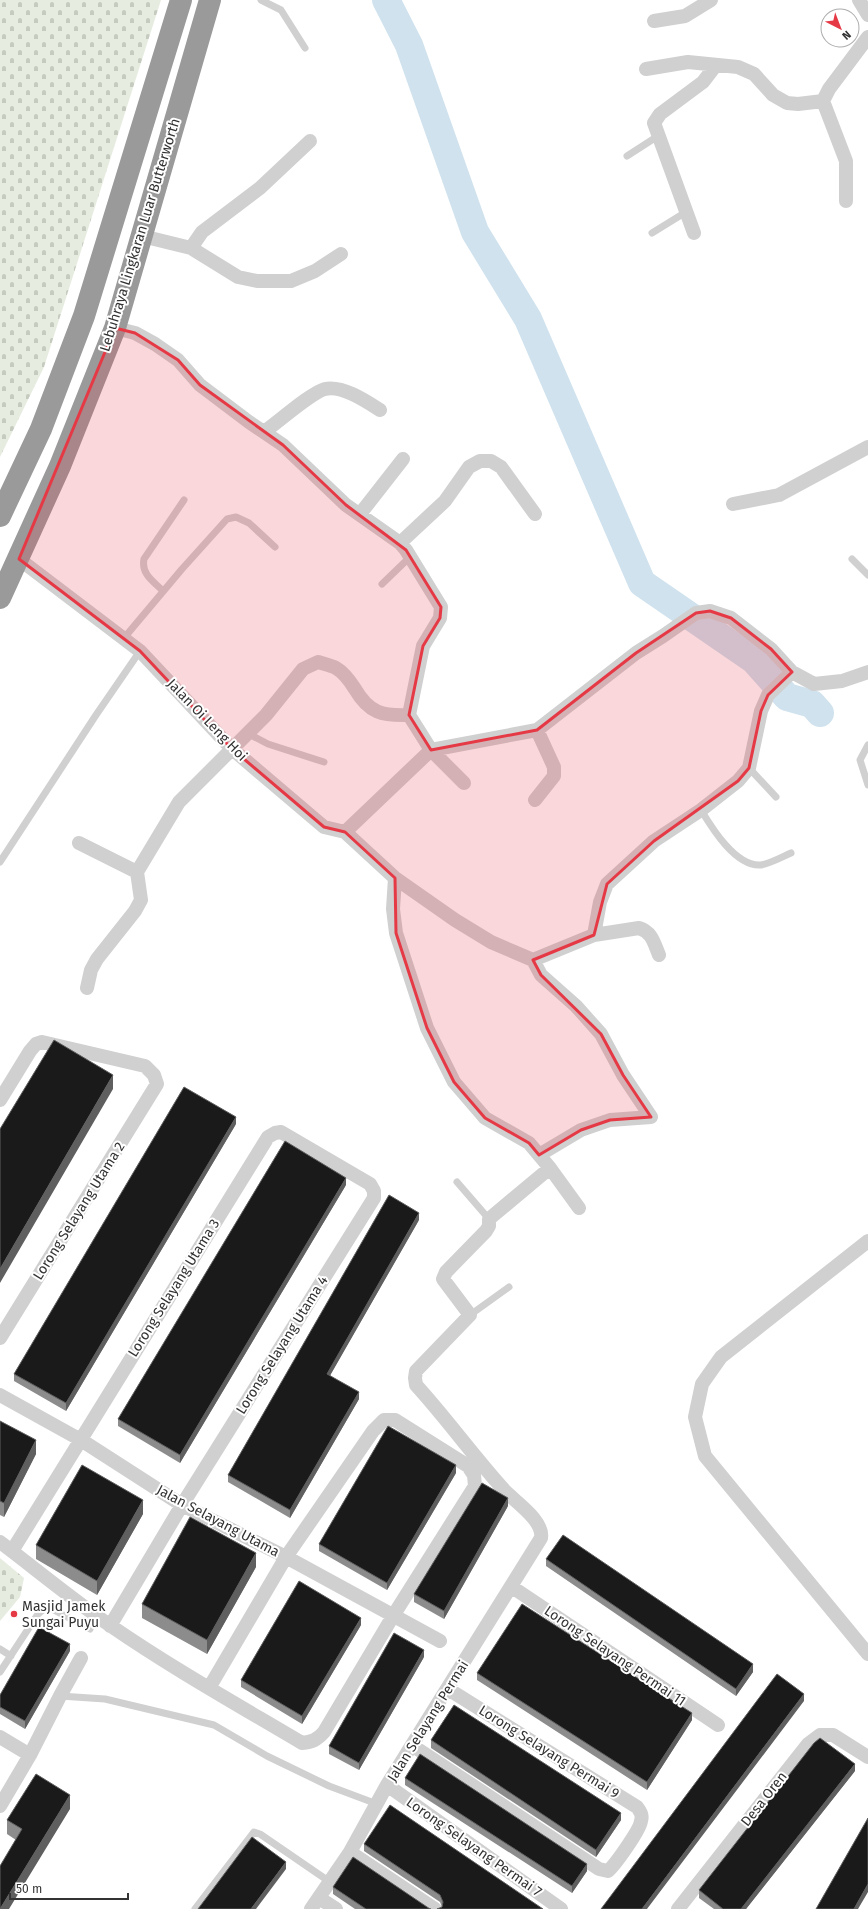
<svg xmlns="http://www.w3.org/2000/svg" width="868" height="1909" viewBox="0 0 868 1909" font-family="'Fira Sans',sans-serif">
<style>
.cemetery{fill:url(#cemetery-stones)}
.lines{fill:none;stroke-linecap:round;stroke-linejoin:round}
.river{stroke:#cfe2ee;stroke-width:28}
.lane{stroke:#d0d0d0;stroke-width:7}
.street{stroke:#d0d0d0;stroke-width:14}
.highway{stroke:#9a9a9a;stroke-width:22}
.wall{fill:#8c8c8c}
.shaded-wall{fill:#5f5f5f}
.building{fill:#1a1a1a;stroke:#5f5f5f}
.marked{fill:#e63946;fill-opacity:0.2;stroke:#e63946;stroke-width:3;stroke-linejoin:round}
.poi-dot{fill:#e63946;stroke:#fff;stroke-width:1.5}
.labels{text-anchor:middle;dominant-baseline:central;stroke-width:4;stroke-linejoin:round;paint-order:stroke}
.street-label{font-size:14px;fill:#333;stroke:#fff}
.poi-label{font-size:14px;fill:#333;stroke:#fff;text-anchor:start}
</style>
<defs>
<pattern id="cemetery-stones" width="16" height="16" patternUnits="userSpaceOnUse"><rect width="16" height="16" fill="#e6ecdf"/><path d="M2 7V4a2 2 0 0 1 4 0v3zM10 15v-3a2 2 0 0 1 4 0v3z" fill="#c6cbc0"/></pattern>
</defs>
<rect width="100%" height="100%" fill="#fff"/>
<path class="cemetery" d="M 0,0 L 161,0 L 44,367 L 0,457 Z
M 0,1558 L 24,1578 L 20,1597 L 0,1621 Z"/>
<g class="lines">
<path class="river" d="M 386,0 L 409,45 L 475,232 L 528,319 L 642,583 L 754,660 L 787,697 L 812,704 L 820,713"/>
<path class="lane" d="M 261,0 L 281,10 L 305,48
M 627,156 L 658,136
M 652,233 L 686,212
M 852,559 L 868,575
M 382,584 L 410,557
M 163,591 C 153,581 141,574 144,559 L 184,500
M 124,638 L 182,569 L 227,519 L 236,517 L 249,523 L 275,547
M 247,733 L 268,744 L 324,762
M 868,745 L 860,760 L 868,785
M 749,768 L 776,797
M 701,810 C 712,828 735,866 760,865 C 767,865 784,856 791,853
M 0,862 L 96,715 L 140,651
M 457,1182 L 489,1219
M 470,1315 L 509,1287
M 0,1649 L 11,1656
M 0,1672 L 38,1614 L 44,1609 L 50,1608 L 90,1629
M 60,1696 L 105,1699 L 214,1725 L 267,1756 L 329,1786 L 377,1804
M 195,1909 L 254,1832 L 260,1834 L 330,1882"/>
<path class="street" d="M 859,0 L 868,15
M 654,21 L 685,16 L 711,0
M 646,69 L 688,62 L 738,67 L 754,74 L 773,95 L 787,103 L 798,104 L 823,101
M 846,201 L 846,161 L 823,101 L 829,89 L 868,37
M 694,233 L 654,123 L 660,114 L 703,82 L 716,65
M 142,236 L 191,248 L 238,277 L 257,281 L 291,281 L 315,271 L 341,254
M 191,248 L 202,232 L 260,188 L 310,141
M 115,328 L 135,333 L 155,344 L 178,360 L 200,385 L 249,422 L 283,445 L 346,505 L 400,543 L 406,550 L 441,607 L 440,618 L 423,646 L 409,715
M 264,432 C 277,423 312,392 325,389 C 342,385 366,401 380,410
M 733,504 L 779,495 L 868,447
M 360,514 L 403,459
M 400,543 L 445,501 L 469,467 L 480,461 L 491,461 L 501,467 L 535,514
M 19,559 L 140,651 L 231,748 L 324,827 L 345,832 L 395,878 L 455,920 L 491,942 L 533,960 L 541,975 L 576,1006 L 601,1034 L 623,1075 L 651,1117 L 610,1120 L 581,1130 L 539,1155
M 535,800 L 554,776 L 554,767 L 537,730
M 345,832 L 431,750 L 537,730 L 636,653 L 663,636 L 696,613 L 710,611 L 731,618 L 771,649 L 792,672 L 814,684 L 842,681 L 868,672
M 79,843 L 137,872
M 395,878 L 393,909 L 396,933 L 427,1028 L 454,1082 L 485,1118 L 529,1143 L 550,1168 L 579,1208
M 594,935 L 600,902 L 607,884 L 654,841 L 701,810 L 738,781 L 749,768 L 761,711 L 768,695 L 792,672
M 533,960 L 594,935 L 639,928 C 652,932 654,943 659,955
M 87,988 L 91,970 L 97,959 L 135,911 L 141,900 L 137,872 L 179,802 L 266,715 L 303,669 L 318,662 C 324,664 330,665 336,668 C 343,672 350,681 355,689 C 369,713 382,716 409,715 L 431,750 L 464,783
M 0,1100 L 30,1051 L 36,1044 L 42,1042 L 145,1066 L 154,1075 L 157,1084 L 0,1338
M 868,1241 L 721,1357 L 702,1384 L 695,1417 L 705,1456 L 868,1654
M 0,1395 L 81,1440 L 182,1505 L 286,1557 L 440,1641
M 0,1542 C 37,1570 73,1600 111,1626 C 172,1668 238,1705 302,1743 C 312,1742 317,1740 324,1732 L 393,1616 L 475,1486 L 474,1475 L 468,1466 L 395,1420 L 384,1420 L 373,1431 L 286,1557 L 209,1688
M 12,1551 L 268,1137 L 275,1133 L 281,1132 L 370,1184 L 374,1191 L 374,1198 L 182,1505 L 110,1626
M 512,1587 L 718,1725
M 0,1737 L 30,1755
M 413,1746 L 599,1869 L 608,1871 C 615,1865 640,1830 641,1821 C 643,1815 640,1811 637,1807 L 448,1689
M 387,1785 L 561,1909
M 0,1806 L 30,1755 L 60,1696 L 81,1658
M 350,1852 L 435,1909
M 319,1898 L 336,1909
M 311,1909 L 350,1852 L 387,1785 L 541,1538 C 544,1521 517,1503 505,1491 C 474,1457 447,1419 416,1385 L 415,1378 L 416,1371 L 470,1315 L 443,1279 L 446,1272 L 486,1231 L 489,1226 L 489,1219 L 550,1168
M 678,1909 L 808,1744 L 820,1735 L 833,1735 L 868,1757"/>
<path class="highway" d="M 0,516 L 41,429 L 84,316 L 181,0
M 0,598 L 60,466 L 115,328 L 210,0"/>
</g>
<path class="wall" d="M 236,1124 L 66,1411 L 14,1381 L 14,1374 Z
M 346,1185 L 180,1463 L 118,1426 L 118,1419 Z
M 419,1220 L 330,1375 L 359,1399 L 290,1518 L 228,1482 L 228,1475 Z
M 0,1421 L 36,1454 L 4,1517 L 0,1515 Z
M 456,1473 L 387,1590 L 319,1551 L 319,1544 Z
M 508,1506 L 444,1619 L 414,1602 L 414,1594 Z
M 143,1514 L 97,1595 L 36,1559 L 36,1545 Z
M 546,1559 L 753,1672 L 736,1696 L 546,1566 Z
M 256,1567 L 207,1654 L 142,1618 L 142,1604 Z
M 361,1625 L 302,1724 L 241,1687 L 241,1680 Z
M 70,1651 L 25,1729 L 0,1714 L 0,1695 Z
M 424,1657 L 359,1770 L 329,1754 L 329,1746 Z
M 477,1673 L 692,1720 L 647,1790 L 477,1680 Z
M 431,1740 L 621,1820 L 596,1857 L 431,1748 Z
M 855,1771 L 746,1909 L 714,1909 L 699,1898 L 699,1890 Z
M 405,1778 L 587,1871 L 572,1893 L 405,1785 Z
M 70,1809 L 16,1840 L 7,1834 L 7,1820 Z
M 364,1844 L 543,1909 L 442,1907 L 440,1902 L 364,1851 Z
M 333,1887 L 431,1909 L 355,1909 L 333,1894 Z"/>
<path class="shaded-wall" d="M 113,1075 L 113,1089 L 0,1283 L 0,1269 Z
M 236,1117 L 236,1124 L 66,1411 L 66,1403 Z
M 346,1178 L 346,1185 L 180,1463 L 180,1455 Z
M 419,1213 L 419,1220 L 327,1381 L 327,1374 Z
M 359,1392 L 359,1399 L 290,1518 L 290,1510 Z
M 36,1440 L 36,1454 L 4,1517 L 4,1503 Z
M 456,1465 L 456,1473 L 387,1590 L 387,1583 Z
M 508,1498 L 508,1506 L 444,1619 L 444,1611 Z
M 143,1500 L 143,1514 L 97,1595 L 97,1581 Z
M 256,1553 L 256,1567 L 207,1654 L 207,1640 Z
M 361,1618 L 361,1625 L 302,1724 L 302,1716 Z
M 70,1644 L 70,1651 L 25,1729 L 25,1721 Z
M 424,1650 L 424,1657 L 359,1770 L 359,1763 Z
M 753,1664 L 753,1672 L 736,1696 L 736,1689 Z
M 804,1694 L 804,1701 L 647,1909 L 642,1909 Z
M 692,1713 L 692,1720 L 647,1790 L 647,1782 Z
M 855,1764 L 855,1771 L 746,1909 L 741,1909 Z
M 70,1795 L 70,1809 L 9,1909 L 0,1909 Z
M 621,1813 L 621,1820 L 596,1857 L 596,1850 Z
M 286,1862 L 286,1869 L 256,1909 L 251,1909 Z
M 587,1864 L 587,1871 L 572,1893 L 572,1886 Z
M 868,1884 L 868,1892 L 858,1909 L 854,1909 Z"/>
<path class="building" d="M 54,1040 L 113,1075 L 0,1269 L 0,1129 Z
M 184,1087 L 236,1117 L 66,1403 L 14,1374 Z
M 285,1141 L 346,1178 L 180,1455 L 118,1419 Z
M 389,1195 L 419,1213 L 327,1374 L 359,1392 L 290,1510 L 228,1475 Z
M 0,1421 L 36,1440 L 4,1503 L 0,1501 Z
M 388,1426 L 456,1465 L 387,1583 L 319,1544 Z
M 82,1465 L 143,1500 L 97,1581 L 36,1545 Z
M 482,1483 L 508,1498 L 444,1611 L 414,1594 Z
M 190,1517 L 256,1553 L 207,1640 L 142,1604 Z
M 563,1535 L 753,1664 L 736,1689 L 546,1559 Z
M 299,1581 L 361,1618 L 302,1716 L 241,1680 Z
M 522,1604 L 692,1713 L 647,1782 L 477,1673 Z
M 39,1627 L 70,1644 L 25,1721 L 0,1707 L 0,1695 Z
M 394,1633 L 424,1650 L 359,1763 L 329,1746 Z
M 777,1674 L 804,1694 L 642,1909 L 601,1909 Z
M 454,1705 L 621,1813 L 596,1850 L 431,1740 Z
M 820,1738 L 855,1764 L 741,1909 L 723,1909 L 699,1890 L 814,1743 Z
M 420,1754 L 587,1864 L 572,1886 L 405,1778 Z
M 36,1774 L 70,1795 L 0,1909 L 0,1866 L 22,1829 L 7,1820 Z
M 390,1805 L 543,1909 L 437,1909 L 442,1907 L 443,1902 L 440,1895 L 364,1844 Z
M 868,1818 L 868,1884 L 854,1909 L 816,1909 Z
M 252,1837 L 286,1862 L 251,1909 L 198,1909 Z
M 353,1857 L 430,1909 L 431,1909 L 366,1909 L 333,1887 Z"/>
<path class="marked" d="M 115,328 L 135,333 L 178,360 L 200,385 L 283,445 L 346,505 L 406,550 L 441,607 L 440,618 L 423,646 L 409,715 L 431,750 L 537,730 L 636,653 L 696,613 L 710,611 L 731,618 L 771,649 L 792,672 L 768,695 L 761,711 L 749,768 L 738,781 L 654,841 L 607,884 L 594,935 L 533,960 L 541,975 L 601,1034 L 623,1075 L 651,1117 L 610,1120 L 581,1130 L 539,1155 L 529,1143 L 485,1118 L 454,1082 L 427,1028 L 396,933 L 395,878 L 345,832 L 324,827 L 231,748 L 140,651 L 19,559 Z"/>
<circle class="poi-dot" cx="14" cy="1614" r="4"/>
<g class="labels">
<g class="street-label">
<text transform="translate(140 235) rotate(-73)">Lebuhraya Lingkaran Luar Butterworth</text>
<text transform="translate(207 720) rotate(46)">Jalan Oi Leng Hoi</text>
<text transform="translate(79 1211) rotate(-58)">Lorong Selayang Utama 2</text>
<text transform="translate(174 1288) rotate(-58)">Lorong Selayang Utama 3</text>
<text transform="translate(282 1345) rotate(-58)">Lorong Selayang Utama 4</text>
<text transform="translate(218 1521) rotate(28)">Jalan Selayang Utama</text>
<text transform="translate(615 1656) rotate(34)">Lorong Selayang Permai 11</text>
<text transform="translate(428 1721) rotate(-58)">Jalan Selayang Permai</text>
<text transform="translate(549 1752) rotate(32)">Lorong Selayang Permai 9</text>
<text transform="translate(764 1799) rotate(-52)">Desa Oren</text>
<text transform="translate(474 1847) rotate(35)">Lorong Selayang Permai 7</text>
</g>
<g class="poi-label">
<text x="22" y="1606">Masjid Jamek<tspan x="22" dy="16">Sungai Puyu</tspan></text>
</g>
</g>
<g transform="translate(840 28) rotate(138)"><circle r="19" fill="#ffffff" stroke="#adadad"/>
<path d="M0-3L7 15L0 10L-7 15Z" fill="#e63946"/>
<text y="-6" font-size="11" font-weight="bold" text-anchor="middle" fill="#333333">N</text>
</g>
<path d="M10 1893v6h118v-6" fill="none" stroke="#333333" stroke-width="2"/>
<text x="16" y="1893" font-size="12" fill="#333333" stroke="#ffffff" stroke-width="3" paint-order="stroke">50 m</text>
</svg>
